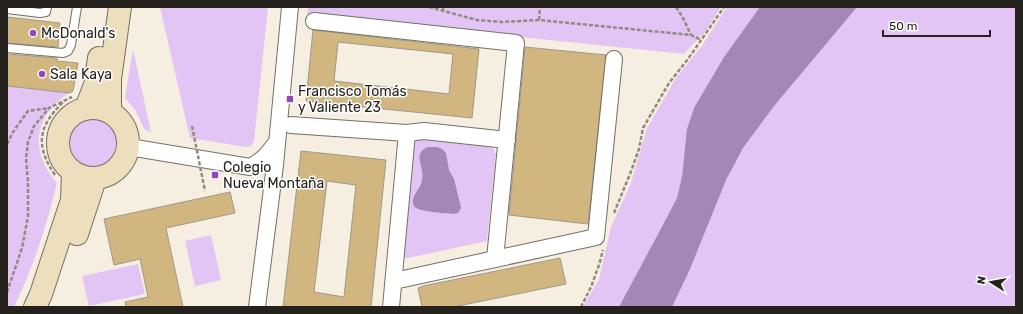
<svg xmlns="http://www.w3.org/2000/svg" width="1023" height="314" viewBox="0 0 1023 314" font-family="Rubik,sans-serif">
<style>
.green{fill:#e2c5f4}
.water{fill:#a587b7}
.building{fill:#d2b680;stroke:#9e988b;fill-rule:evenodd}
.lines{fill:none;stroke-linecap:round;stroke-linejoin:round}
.lane-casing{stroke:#756f64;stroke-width:10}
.street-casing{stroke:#756f64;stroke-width:18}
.secondary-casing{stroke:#756f64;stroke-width:24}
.path{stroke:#908b81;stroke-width:2.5;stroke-dasharray:4 2;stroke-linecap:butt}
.lane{stroke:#fff;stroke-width:8}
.street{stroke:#fff;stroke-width:16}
.secondary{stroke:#eddfbe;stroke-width:22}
.path-bridge{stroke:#908b81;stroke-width:2.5;stroke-dasharray:4 2;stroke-linecap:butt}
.poi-dot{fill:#9348ba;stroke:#fff;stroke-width:1.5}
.labels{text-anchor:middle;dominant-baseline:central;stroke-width:3;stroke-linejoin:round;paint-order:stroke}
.poi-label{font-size:14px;fill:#25221d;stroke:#fff;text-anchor:start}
</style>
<rect width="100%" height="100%" fill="#f6efe1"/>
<path class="green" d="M 160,7 L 268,7 L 254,141 L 251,146 L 246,147 L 190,138 Z
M 308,7 L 721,7 L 705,32 L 684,54 L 307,15 Z
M 727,7 L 1016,7 L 1016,307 L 583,307 L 599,279 L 611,227 L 631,183 L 647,128 L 676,78 L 701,47 Z
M 133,49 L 151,132 L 145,130 L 135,110 L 125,98 Z
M 7,86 L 69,93 C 34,116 29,151 57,183 C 47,225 33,268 14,307 L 7,307 Z
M66 143a25 25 0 1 1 50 0a25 25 0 1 1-50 0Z
M 424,137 L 489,146 L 494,149 L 496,154 L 487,241 L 408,258 L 402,257 L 414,141 Z
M 211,235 L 221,280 L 195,286 L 185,241 Z
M 138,264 L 145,294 L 89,306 L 82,276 Z"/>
<path class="water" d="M 760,7 L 857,7 L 774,106 L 743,148 L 726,180 L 690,269 L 672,307 L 619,307 L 664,223 L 677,198 L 682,177 L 687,129 L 694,108 L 724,57 Z
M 428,147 L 437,147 L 442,149 L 446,153 L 449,170 L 454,179 L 460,203 L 461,208 L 458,213 L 453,214 C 445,213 418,212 414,206 C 410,199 417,192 420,186 C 429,168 409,155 428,147 Z"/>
<path class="building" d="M 7,17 L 60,23 L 58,47 L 7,43 Z
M 313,30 L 479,49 L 472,118 L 306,101 ZM 338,42 L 453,54 L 449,94 L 334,81 Z
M 525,47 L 606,55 L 588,224 L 509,215 Z
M 7,54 L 57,58 L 57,61 L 78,63 L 73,91 L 70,93 L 7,86 Z
M 301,151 L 386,160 L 371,307 L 283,307 ZM 327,181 L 356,185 L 344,297 L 314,292 Z
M 230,192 L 235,213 L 166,228 L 183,307 L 126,307 L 125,302 L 148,297 L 140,259 L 114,265 L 104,219 Z
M 560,258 L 566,284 L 453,307 L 422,307 L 418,288 L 423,286 Z"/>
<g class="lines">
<defs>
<path id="lane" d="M 7,9 L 40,13 L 46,12 L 47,7
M 7,48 L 63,53 L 68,51 L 71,45 L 77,7"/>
<path id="street" d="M 314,21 L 516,43 L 495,259
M 291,125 L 407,133 L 424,131 L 507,140
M 129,147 L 250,167 C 262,161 268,154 276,143
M 394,281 L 596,237 L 614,59
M 257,307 L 275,165 L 290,7
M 391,307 L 407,133"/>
<path id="secondary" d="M58 143a35 35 0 1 1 70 0a35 35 0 1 1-70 0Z
M 86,108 L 95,85 L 99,58
M 110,111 L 110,79 L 120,7
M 77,234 L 95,179
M 35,307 L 41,294 L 72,200 L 73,173"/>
</defs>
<use href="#lane" class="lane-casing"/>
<use href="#street" class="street-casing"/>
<use href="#secondary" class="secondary-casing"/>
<path class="path" d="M 429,7 L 477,20 L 502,22 L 539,20 L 691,35 L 701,40
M 676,7 L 683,18 L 691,35
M 443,11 L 443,7
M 539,20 L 540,7
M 7,144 L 13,132 L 28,111 L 49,108
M 55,175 C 35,145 38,127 63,102
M 614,213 L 630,174 L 639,149 L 643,128 L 669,83 L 688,59 L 724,7
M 7,292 L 22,248 L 28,216 L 28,183 L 26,158 L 28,142 L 34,126 L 49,108 L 72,97
M 581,307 L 591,287 L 599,265 L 603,250"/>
<use href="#lane" class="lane"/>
<use href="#street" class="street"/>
<use href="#secondary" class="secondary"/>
<path class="path-bridge" d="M 192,126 L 205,191"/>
</g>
<g class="poi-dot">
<circle cx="33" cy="33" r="4"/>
<circle cx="42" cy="74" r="4"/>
<rect x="286" y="95" width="8" height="8" rx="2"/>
<rect x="211" y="171" width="8" height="8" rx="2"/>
</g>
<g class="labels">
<g class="poi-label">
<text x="41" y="33">McDonald's</text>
<text x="50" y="74">Sala Kaya</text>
<text x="298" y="91">Francisco Tomás<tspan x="298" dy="16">y Valiente 23</tspan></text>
<text x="223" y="167">Colegio<tspan x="223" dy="16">Nueva Montaña</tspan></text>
</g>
</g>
<rect width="1023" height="314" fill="none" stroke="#25221d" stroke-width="16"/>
<g transform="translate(991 282) rotate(281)" stroke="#ffffff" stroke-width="3" paint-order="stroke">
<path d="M0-3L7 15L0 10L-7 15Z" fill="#25221d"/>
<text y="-6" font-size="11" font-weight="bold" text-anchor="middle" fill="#25221d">N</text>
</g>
<path d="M883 30v6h107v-6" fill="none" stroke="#25221d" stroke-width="2"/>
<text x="889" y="30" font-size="12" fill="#25221d" stroke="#ffffff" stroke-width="3" paint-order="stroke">50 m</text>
</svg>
